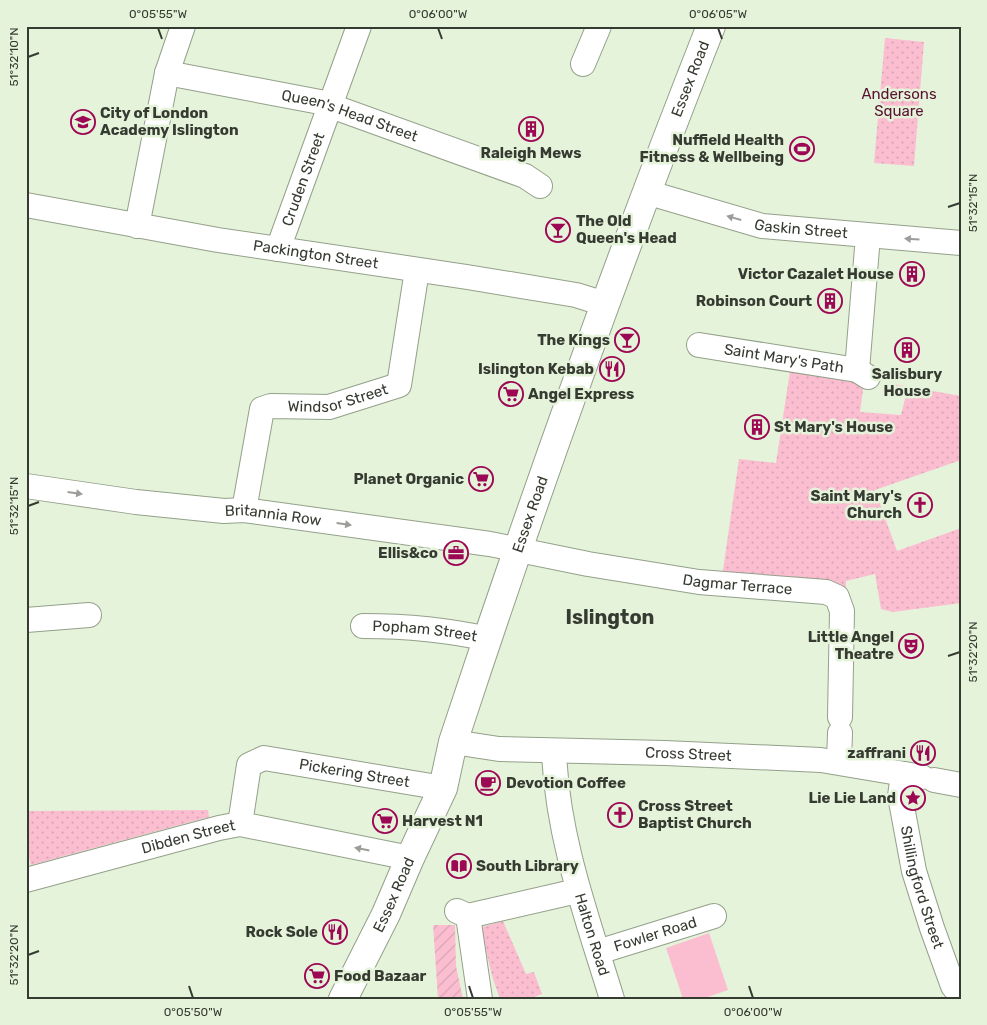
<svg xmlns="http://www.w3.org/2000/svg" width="987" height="1025" viewBox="0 0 987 1025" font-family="Rubik,sans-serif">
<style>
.grass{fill:url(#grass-dots)}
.garden{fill:url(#garden-furrows)}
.pitch{fill:#fbbed0}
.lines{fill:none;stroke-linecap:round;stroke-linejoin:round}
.minor-casing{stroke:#94a08a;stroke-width:26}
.major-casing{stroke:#94a08a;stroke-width:30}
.minor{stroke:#fff;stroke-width:24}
.major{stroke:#fff;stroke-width:28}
.oneway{fill:#9a9d98}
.ticks{fill:none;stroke:#363b32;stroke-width:2}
.labels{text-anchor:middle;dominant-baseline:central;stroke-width:5;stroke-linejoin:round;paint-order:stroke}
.street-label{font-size:15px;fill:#363b32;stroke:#e5f3db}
.park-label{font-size:15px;fill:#581130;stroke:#e5f3db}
.poi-label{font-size:15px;font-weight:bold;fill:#363b32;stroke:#e5f3db;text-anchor:end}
.district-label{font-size:20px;font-weight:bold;fill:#363b32;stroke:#e5f3db}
.neatline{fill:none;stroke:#363b32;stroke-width:2}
.ticks-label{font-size:12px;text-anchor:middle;fill:#363b32}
</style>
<defs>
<pattern id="grass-dots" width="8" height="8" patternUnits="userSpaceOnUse" patternTransform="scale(1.25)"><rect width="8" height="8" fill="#fbbed0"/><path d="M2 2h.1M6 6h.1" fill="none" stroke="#d8a4b3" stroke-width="1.8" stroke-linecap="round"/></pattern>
<pattern id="garden-furrows" width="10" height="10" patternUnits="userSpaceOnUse" patternTransform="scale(1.25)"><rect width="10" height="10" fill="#fbbed0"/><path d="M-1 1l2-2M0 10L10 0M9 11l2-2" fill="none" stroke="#d8a4b3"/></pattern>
</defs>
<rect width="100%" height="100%" fill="#e5f3db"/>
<path class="grass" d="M 885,38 L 924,42 L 914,166 L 874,163 Z
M 790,371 L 864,382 L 860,412 L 901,415 L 906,395 L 889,389 L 893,384 L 961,396 L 961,460 L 875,490 L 897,551 L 961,528 L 961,603 L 893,612 L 881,609 L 875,574 L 846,581 L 846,587 L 722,577 L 739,459 L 776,463 Z
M 208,810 L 209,817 L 31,865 L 26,848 L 26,811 Z
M 503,921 L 526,974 L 534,972 L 542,994 L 529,999 L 500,999 L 493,979 L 481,931 L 482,927 Z"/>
<path class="garden" d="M 433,925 L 455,925 L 456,966 L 463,999 L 438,999 Z"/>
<path class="pitch" d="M 709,933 L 728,990 L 702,999 L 683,999 L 666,948 Z"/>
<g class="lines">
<defs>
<g id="minor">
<path d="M 583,64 L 599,26"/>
<path id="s1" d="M 167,73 L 320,102 L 525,176 L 540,186"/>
<path id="s2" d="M 646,192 L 762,226 L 961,243"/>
<path id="s3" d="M 26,205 L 218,240 L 467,277 L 576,295 L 605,304"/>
<path d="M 137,226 L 167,73 L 183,26"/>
<path id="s4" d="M 278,249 L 359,26"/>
<path id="s5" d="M 699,345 L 857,370 L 868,377"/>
<path d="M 857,370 L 868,236"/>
<path id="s6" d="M 26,486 L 136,502 L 224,511 L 244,510 L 490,544 L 588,564 L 699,582 L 826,592 L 837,597 L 842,611 L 840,717"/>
<path id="s7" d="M 244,510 L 262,409 L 271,406 L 329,407 L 399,385 L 417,270"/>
<path d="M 26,620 L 89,615"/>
<path id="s8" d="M 363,626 C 404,626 448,630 488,639"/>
<path id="s9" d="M 453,742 L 499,749 L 665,753 L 821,760 L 922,777"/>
<path id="s10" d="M 554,751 C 557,837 587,917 612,999"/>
<path d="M 839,762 L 840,733"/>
<path id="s11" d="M 903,774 L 900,796 L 914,871 L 932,928 L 953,986 L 961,996"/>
<path d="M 934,780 L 961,785"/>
<path id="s12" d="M 240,824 L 249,765 L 264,758 L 443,788"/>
<path id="s13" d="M 26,880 L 219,828 L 240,824 L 410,858"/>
<path d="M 457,911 L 468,916 L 577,891"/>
<path d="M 468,916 L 480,999"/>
<path id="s14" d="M 598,952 L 714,916"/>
</g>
<g id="major">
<path id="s15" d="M 343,999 L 386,914 L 410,858 L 443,788 L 453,742 L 461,718 C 538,485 621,254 711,26"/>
</g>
</defs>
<use href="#minor" class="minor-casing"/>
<use href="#major" class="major-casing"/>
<use href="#minor" class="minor"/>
<use href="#major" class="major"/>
</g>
<defs><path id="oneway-solid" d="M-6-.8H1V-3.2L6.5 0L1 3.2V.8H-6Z" transform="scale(1.25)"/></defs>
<g class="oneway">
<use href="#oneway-solid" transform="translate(734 218) rotate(-164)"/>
<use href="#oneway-solid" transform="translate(912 239) rotate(-176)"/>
<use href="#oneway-solid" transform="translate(75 493) rotate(8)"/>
<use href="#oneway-solid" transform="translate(344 524) rotate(8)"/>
<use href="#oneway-solid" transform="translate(362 849) rotate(-169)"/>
</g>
<path class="ticks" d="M 158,28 L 162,39M 438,28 L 442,39M 718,28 L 722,39M 28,57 L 39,53M 948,207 L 960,203M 28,506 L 39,502M 948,656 L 960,652M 28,955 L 39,951M 189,986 L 193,998M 469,986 L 473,998M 749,986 L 753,998"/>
<defs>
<symbol id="school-ring" viewBox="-11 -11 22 22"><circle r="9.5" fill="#e5f3db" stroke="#9d0854" stroke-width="1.5"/><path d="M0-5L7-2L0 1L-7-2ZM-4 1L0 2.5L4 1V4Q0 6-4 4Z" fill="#9d0854"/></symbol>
<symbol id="building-ring" viewBox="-11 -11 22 22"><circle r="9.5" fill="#e5f3db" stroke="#9d0854" stroke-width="1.5"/><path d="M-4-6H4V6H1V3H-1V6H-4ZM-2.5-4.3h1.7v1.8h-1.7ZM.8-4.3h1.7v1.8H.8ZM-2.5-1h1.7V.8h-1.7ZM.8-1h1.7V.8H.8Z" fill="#9d0854"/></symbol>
<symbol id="stadium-ring" viewBox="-11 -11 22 22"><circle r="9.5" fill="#e5f3db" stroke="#9d0854" stroke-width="1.5"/><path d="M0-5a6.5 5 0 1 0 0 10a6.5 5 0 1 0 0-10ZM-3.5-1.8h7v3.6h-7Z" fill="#9d0854"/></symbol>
<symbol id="bar-ring" viewBox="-11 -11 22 22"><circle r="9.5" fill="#e5f3db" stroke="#9d0854" stroke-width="1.5"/><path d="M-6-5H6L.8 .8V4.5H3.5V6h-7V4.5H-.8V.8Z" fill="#9d0854"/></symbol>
<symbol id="restaurant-ring" viewBox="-11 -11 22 22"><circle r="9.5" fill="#e5f3db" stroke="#9d0854" stroke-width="1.5"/><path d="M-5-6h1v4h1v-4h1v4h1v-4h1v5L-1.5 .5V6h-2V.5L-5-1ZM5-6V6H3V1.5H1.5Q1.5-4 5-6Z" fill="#9d0854"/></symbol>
<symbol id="supermarket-ring" viewBox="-11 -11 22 22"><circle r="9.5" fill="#e5f3db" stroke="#9d0854" stroke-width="1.5"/><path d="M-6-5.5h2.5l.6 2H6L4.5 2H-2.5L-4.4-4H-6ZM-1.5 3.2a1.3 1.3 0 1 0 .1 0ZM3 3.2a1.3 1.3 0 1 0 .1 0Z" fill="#9d0854"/></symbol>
<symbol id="church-ring" viewBox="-11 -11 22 22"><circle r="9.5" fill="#e5f3db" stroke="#9d0854" stroke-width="1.5"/><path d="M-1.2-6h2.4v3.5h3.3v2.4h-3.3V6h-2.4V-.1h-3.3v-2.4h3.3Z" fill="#9d0854"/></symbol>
<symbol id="office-ring" viewBox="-11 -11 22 22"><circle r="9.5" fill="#e5f3db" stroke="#9d0854" stroke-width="1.5"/><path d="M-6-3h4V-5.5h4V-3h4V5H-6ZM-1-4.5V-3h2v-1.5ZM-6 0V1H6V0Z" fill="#9d0854"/></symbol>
<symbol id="theatre-ring" viewBox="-11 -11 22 22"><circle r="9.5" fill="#e5f3db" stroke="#9d0854" stroke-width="1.5"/><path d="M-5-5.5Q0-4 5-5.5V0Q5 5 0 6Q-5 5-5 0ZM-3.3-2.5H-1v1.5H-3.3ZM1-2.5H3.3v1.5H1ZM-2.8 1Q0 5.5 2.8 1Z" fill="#9d0854"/></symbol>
<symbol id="cafe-ring" viewBox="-11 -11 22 22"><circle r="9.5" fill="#e5f3db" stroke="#9d0854" stroke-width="1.5"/><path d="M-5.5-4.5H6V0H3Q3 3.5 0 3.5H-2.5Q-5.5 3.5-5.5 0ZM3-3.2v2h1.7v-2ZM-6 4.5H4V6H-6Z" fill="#9d0854"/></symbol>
<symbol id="sight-ring" viewBox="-11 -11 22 22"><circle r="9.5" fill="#e5f3db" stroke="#9d0854" stroke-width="1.5"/><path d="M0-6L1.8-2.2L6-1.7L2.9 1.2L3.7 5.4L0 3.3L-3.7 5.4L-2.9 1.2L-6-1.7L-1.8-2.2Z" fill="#9d0854"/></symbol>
<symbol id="library-ring" viewBox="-11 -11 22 22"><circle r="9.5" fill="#e5f3db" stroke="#9d0854" stroke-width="1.5"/><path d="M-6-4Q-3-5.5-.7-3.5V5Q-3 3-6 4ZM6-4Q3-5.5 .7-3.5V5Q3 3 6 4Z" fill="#9d0854"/></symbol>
</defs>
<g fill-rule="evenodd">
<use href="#school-ring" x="69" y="108" width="28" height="28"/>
<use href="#building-ring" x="517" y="115" width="28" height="28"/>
<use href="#stadium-ring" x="788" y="135" width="28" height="28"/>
<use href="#bar-ring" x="544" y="216" width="28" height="28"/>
<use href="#building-ring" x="898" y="260" width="28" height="28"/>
<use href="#building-ring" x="816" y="287" width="28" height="28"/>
<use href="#bar-ring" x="613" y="326" width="28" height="28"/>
<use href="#building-ring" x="893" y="336" width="28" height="28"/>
<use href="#restaurant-ring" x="598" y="355" width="28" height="28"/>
<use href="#supermarket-ring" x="497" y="380" width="28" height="28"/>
<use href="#building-ring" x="743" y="413" width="28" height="28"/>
<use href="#supermarket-ring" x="467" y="465" width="28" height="28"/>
<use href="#church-ring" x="906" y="491" width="28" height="28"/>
<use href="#office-ring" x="442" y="539" width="28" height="28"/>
<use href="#theatre-ring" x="897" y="632" width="28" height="28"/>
<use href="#restaurant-ring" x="909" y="739" width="28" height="28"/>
<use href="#cafe-ring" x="474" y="769" width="28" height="28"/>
<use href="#sight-ring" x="899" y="784" width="28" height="28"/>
<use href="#church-ring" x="606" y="801" width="28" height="28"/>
<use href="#supermarket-ring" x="371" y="807" width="28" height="28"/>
<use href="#library-ring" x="445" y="852" width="28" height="28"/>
<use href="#restaurant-ring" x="321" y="918" width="28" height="28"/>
<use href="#supermarket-ring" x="303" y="962" width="28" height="28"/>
</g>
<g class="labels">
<g class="street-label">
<text stroke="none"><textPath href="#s15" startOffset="985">Essex Road</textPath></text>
<text stroke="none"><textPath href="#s1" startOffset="188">Queen's Head Street</textPath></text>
<text stroke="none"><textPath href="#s4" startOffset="74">Cruden Street</textPath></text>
<text stroke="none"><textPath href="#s2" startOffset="160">Gaskin Street</textPath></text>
<text stroke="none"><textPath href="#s3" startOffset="294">Packington Street</textPath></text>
<text stroke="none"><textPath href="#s5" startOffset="86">Saint Mary's Path</textPath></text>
<text stroke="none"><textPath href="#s7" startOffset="180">Windsor Street</textPath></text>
<text stroke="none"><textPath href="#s15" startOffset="521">Essex Road</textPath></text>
<text stroke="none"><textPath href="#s6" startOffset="249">Britannia Row</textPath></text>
<text stroke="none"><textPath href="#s6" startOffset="719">Dagmar Terrace</textPath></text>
<text stroke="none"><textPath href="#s8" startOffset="62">Popham Street</textPath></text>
<text stroke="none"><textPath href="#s9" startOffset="236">Cross Street</textPath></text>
<text stroke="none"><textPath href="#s12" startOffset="168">Pickering Street</textPath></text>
<text stroke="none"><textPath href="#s13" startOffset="168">Dibden Street</textPath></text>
<text stroke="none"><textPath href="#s11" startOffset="116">Shillingford Street</textPath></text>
<text stroke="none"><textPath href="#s15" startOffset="116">Essex Road</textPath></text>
<text stroke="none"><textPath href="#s10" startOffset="188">Halton Road</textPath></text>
<text stroke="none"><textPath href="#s14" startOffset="60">Fowler Road</textPath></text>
</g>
<g class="park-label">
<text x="899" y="94">Andersons<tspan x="899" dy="17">Square</tspan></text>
</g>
<g class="poi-label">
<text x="100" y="113" text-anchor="start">City of London<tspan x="100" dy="17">Academy Islington</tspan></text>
<text x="784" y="140">Nuffield Health<tspan x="784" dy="17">Fitness &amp; Wellbeing</tspan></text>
<text x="531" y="153" text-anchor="middle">Raleigh Mews</text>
<text x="576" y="221" text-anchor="start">The Old<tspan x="576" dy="17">Queen's Head</tspan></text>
<text x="894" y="274">Victor Cazalet House</text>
<text x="812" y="301">Robinson Court</text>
<text x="610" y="340">The Kings</text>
<text x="594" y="369">Islington Kebab</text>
<text x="907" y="374" text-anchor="middle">Salisbury<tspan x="907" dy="17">House</tspan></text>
<text x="528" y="394" text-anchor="start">Angel Express</text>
<text x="774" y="427" text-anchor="start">St Mary's House</text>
<text x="464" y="479">Planet Organic</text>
<text x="902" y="496">Saint Mary's<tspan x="902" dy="17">Church</tspan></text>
<text x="438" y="553">Ellis&amp;co</text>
<text x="894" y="637">Little Angel<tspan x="894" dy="17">Theatre</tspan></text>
<text x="906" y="753">zaffrani</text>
<text x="506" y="783" text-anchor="start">Devotion Coffee</text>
<text x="896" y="798">Lie Lie Land</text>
<text x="638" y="806" text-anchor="start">Cross Street<tspan x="638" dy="17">Baptist Church</tspan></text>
<text x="402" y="821" text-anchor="start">Harvest N1</text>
<text x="476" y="866" text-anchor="start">South Library</text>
<text x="318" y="932">Rock Sole</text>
<text x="334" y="976" text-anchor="start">Food Bazaar</text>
</g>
<g class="district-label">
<text x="610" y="617">Islington</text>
</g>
</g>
<rect width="987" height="1025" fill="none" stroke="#e5f3db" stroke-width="55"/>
<rect x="28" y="28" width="932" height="970" class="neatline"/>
<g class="ticks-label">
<text x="158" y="18">0°05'55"W</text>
<text x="438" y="18">0°06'00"W</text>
<text x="718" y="18">0°06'05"W</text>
<text transform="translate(14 57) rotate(-90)" y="4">51°32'10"N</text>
<text transform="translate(973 203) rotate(-90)" y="4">51°32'15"N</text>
<text transform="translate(14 506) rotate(-90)" y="4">51°32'15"N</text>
<text transform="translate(973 652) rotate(-90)" y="4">51°32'20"N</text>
<text transform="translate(14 955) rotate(-90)" y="4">51°32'20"N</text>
<text x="193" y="1016">0°05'50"W</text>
<text x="473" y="1016">0°05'55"W</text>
<text x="753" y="1016">0°06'00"W</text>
</g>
</svg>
